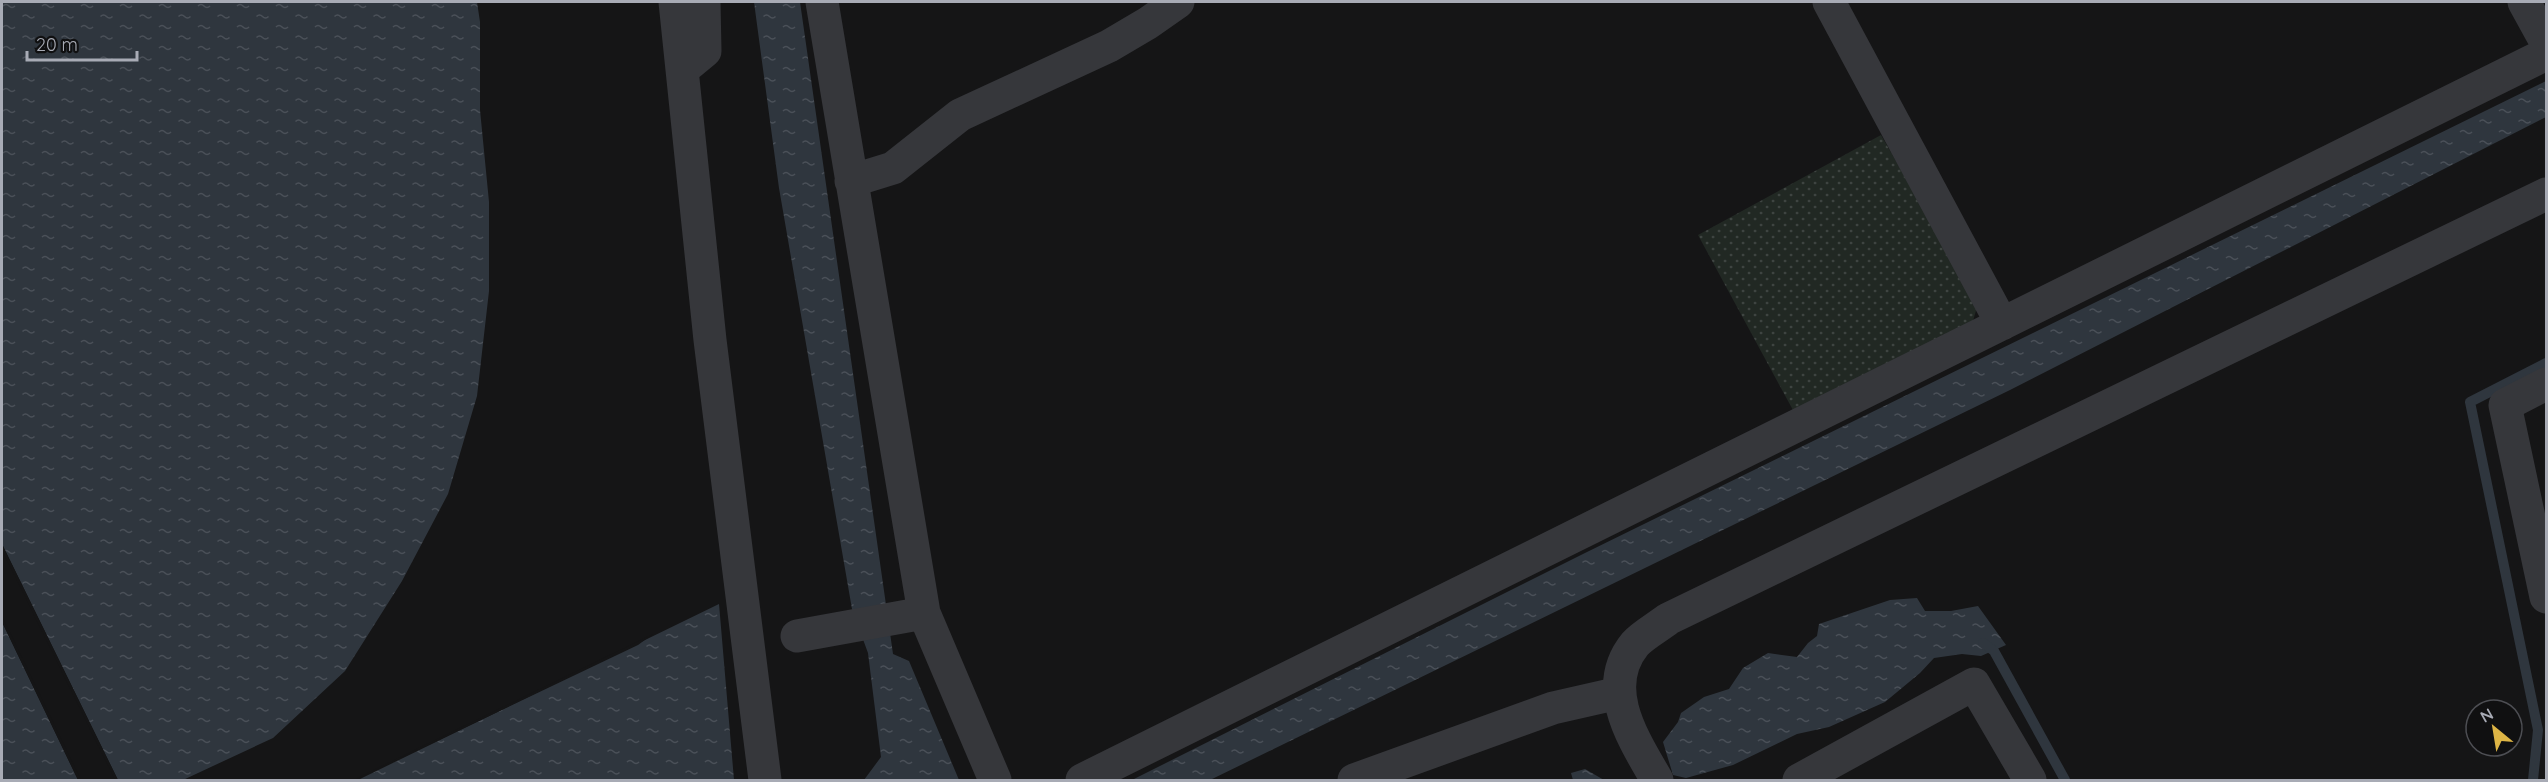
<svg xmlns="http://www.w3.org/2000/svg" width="2548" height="782" viewBox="0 0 2548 782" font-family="Quicksand,sans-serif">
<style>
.park{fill:url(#park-dots)}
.water{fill:url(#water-ripples)}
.pier{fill:#151516}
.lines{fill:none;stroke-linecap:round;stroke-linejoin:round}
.stream{stroke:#2f363e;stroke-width:10}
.minor{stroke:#36373b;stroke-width:33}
</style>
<defs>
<pattern id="park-dots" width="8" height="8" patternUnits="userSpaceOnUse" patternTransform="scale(1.5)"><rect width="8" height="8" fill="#212823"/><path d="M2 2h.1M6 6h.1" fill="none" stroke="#3e4441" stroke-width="1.8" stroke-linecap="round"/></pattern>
<pattern id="water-ripples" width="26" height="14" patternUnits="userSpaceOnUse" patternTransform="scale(1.5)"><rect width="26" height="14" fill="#2f363e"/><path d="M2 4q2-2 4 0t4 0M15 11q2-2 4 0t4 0" fill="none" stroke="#4a5058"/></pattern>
</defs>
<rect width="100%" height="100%" fill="#151516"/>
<path class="park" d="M 1881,135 L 1978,304 L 1972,324 L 1794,412 L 1698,235 Z"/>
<path class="water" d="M 2,2 L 477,2 L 480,22 L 480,110 L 489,202 L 489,291 L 477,396 L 448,494 L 402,581 L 345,671 L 273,738 L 183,780 L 118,780 L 2,544 Z
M 754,2 L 800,2 L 893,654 L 909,661 L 959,780 L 864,780 L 881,757 L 868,653 L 852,609 L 779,188 Z
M 2546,81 L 2546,117 L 2010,390 L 1210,780 L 1132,780 L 1585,553 Z
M 1917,598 L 1925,611 L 1951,611 L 1978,606 L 2006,645 L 1981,656 L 1962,654 L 1934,658 L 1920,673 L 1885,702 L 1829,727 L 1797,734 L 1733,765 L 1686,778 L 1673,775 L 1663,742 L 1678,722 L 1681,713 L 1704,697 L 1729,689 L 1743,668 L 1768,653 L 1797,657 L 1808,643 L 1817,636 L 1819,624 L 1890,600 Z
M 719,604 L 734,780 L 358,780 Z
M 2,622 L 78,780 L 2,780 Z
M 1585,769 L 1604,780 L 1573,780 L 1571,773 Z"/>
<path class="pier" d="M 2,544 L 118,780 L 115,780 L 2,550 Z
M 2,619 L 4,620 L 81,780 L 78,780 L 2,622 Z
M 653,634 L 638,645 L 355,780 L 357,778 Z"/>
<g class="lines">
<path class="stream" d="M 1983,643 L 1994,651 L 2065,780
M 2533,780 L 2538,730 L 2470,402 L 2546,363"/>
<path class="minor" d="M 675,2 L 710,340 L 765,780
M 822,2 L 924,613 L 995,780
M 1829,2 L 2002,324
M 2524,2 L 2546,42
M 682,70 L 705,51 L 704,2
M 851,181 L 893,168 L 960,115 L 1109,46 L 1148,23 L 1178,2
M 2546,384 L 2505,405 L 2546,597
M 797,636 L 924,613
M 1082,780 L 2546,54
M 1354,780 L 1553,708 L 1619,693
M 1657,780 C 1634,740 1599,688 1635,644 C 1643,635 1658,627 1668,619 L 2546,194
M 1799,780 L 1974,684 L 2030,780"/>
</g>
<rect width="2548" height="782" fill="none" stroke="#a8abb5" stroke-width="6"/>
<g transform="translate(2494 728) rotate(330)"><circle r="28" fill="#101011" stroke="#4d4e53" stroke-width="1.5"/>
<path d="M0-4.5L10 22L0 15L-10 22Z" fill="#deb545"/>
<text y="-9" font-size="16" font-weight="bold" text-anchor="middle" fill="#a8abb5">N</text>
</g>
<path d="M27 51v9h110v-9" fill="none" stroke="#a8abb5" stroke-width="3"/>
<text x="36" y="51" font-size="18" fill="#a8abb5" stroke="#101011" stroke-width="4.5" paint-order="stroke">20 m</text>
</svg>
